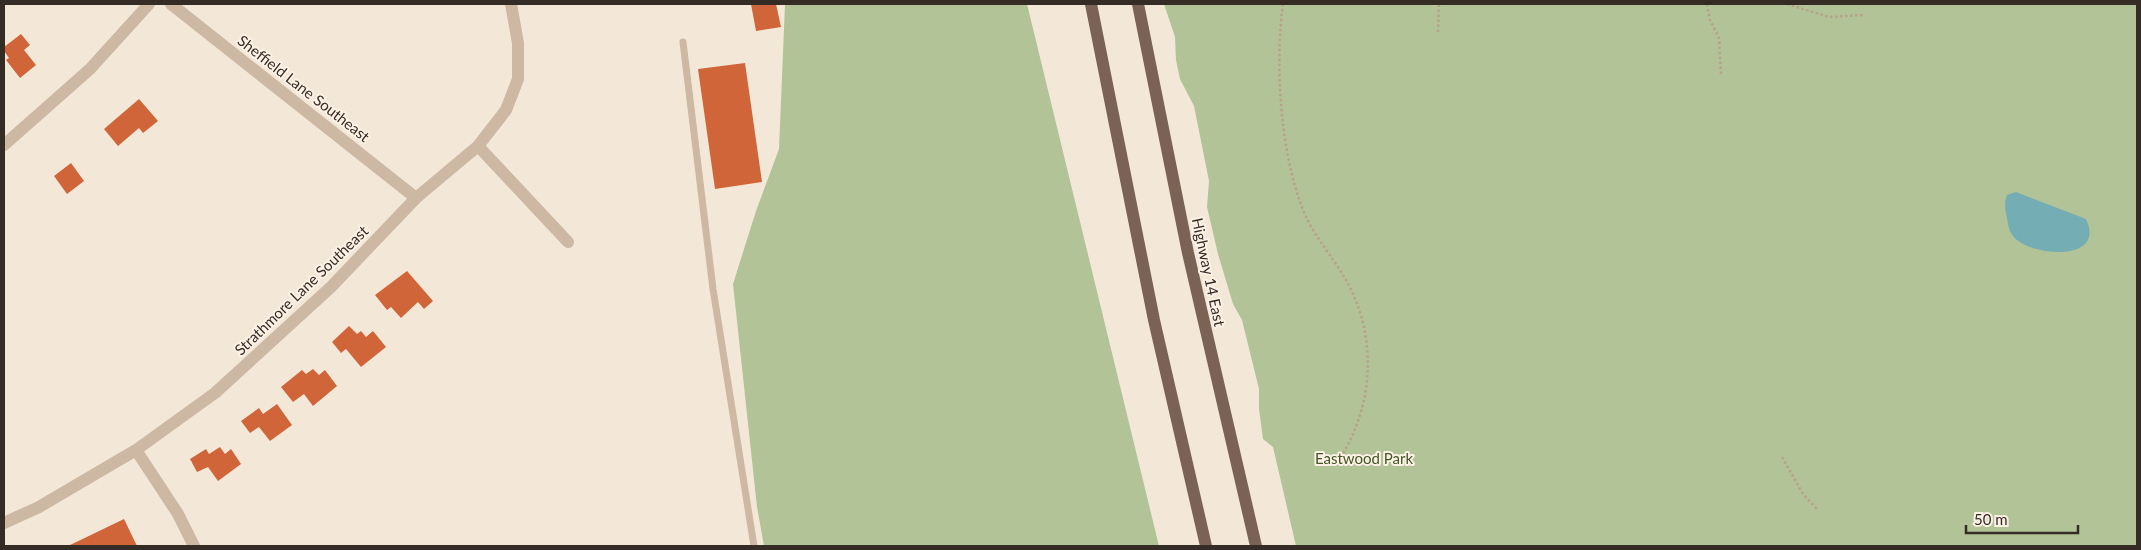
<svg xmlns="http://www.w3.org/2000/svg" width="2141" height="550" viewBox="0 0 2141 550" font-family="Lato,sans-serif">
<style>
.green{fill:#b2c397}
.water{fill:#74adb3}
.building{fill:#d06539}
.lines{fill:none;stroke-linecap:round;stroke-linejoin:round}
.path{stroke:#b8a28d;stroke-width:2.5;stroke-dasharray:2.5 2.5;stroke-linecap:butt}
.lane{stroke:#ccb8a3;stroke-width:7}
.street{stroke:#ccb8a3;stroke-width:12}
.primary{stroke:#7a6355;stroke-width:12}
.labels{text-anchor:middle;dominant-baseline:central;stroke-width:4;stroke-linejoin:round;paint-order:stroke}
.street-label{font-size:15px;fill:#362c26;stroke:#fbf1e4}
.park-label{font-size:15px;fill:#435727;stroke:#fbf1e4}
</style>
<rect width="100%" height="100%" fill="#f3e8d8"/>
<path class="green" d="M 785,4 L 1027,4 L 1159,546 L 764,546 L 757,507 L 733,284 L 756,211 L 779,149 Z
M 1164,4 L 2137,4 L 2137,546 L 1296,546 L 1273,447 L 1263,439 L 1259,409 L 1259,389 L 1242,320 L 1233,304 L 1218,254 L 1207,207 L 1209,181 L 1194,106 L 1180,79 L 1176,60 L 1175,37 Z"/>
<path class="water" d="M 2016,192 L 2086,219 C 2107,263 2029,257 2013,236 C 2009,231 2008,224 2007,218 C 2005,210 2004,202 2007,195 Z"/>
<path class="building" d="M 751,4 L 776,4 L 781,27 L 756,31 Z
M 21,34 L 30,45 L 24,50 L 36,65 L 20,78 L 6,60 L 9,58 L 4,51 L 4,47 Z
M 745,63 L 762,182 L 715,189 L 698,69 Z
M 139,99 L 158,121 L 143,133 L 139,128 L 118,146 L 104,129 Z
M 71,163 L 84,181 L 67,194 L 54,176 Z
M 407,271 L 433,301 L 424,309 L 418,302 L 401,318 L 391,307 L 387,310 L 375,295 Z
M 349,326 L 357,334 L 361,331 L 366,337 L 373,331 L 386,347 L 361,367 L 346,349 L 341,353 L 332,342 Z
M 313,369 L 319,375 L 325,370 L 337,386 L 313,406 L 304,394 L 293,402 L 281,387 L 302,370 L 306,374 Z
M 277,404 L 292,425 L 270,441 L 259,427 L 250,433 L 241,421 L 259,408 L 263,414 Z
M 220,447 L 225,454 L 231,449 L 241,464 L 218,481 L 208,467 L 197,472 L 190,459 L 206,449 L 209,454 Z
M 124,519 L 137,546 L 68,546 Z"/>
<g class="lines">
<path class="path" d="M 1283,4 C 1275,64 1280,145 1300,202 C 1310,232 1331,254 1346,280 C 1378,337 1374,406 1339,460
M 1707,4 L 1710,20 L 1719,38 L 1721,75
M 1787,4 L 1829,17 L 1863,15
M 1438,32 L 1439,4
M 1782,457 L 1803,494 L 1817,509"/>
<path class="lane" d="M 683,42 L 713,289 L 754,546"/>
<path class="street" d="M 171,4 L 416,198
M 4,145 L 90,69 L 149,4
M 478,146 L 568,242
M 136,450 L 178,514 L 194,546
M 4,523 L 39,507 L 136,450 L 215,393 L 331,287 L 416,198 L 478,146 L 506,110 L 518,79 L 518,43 L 511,4"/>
<path class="primary" d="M 1091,4 L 1154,320 L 1206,546
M 1138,4 L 1188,253 L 1256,546"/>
</g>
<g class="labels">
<g class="street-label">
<text transform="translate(304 88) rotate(38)">Sheffield Lane Southeast</text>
<text transform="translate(1209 272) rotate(78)">Highway 14 East</text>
<text transform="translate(301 290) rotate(-44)">Strathmore Lane Southeast</text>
</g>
<g class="park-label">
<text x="1364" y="458">Eastwood Park</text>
</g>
</g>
<rect width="2141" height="550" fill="none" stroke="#362c26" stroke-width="10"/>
<path d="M1966 525v8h112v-8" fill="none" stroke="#362c26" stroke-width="2.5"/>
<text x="1974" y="525" font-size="15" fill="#362c26" stroke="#fbf1e4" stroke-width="4" paint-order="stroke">50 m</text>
</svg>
